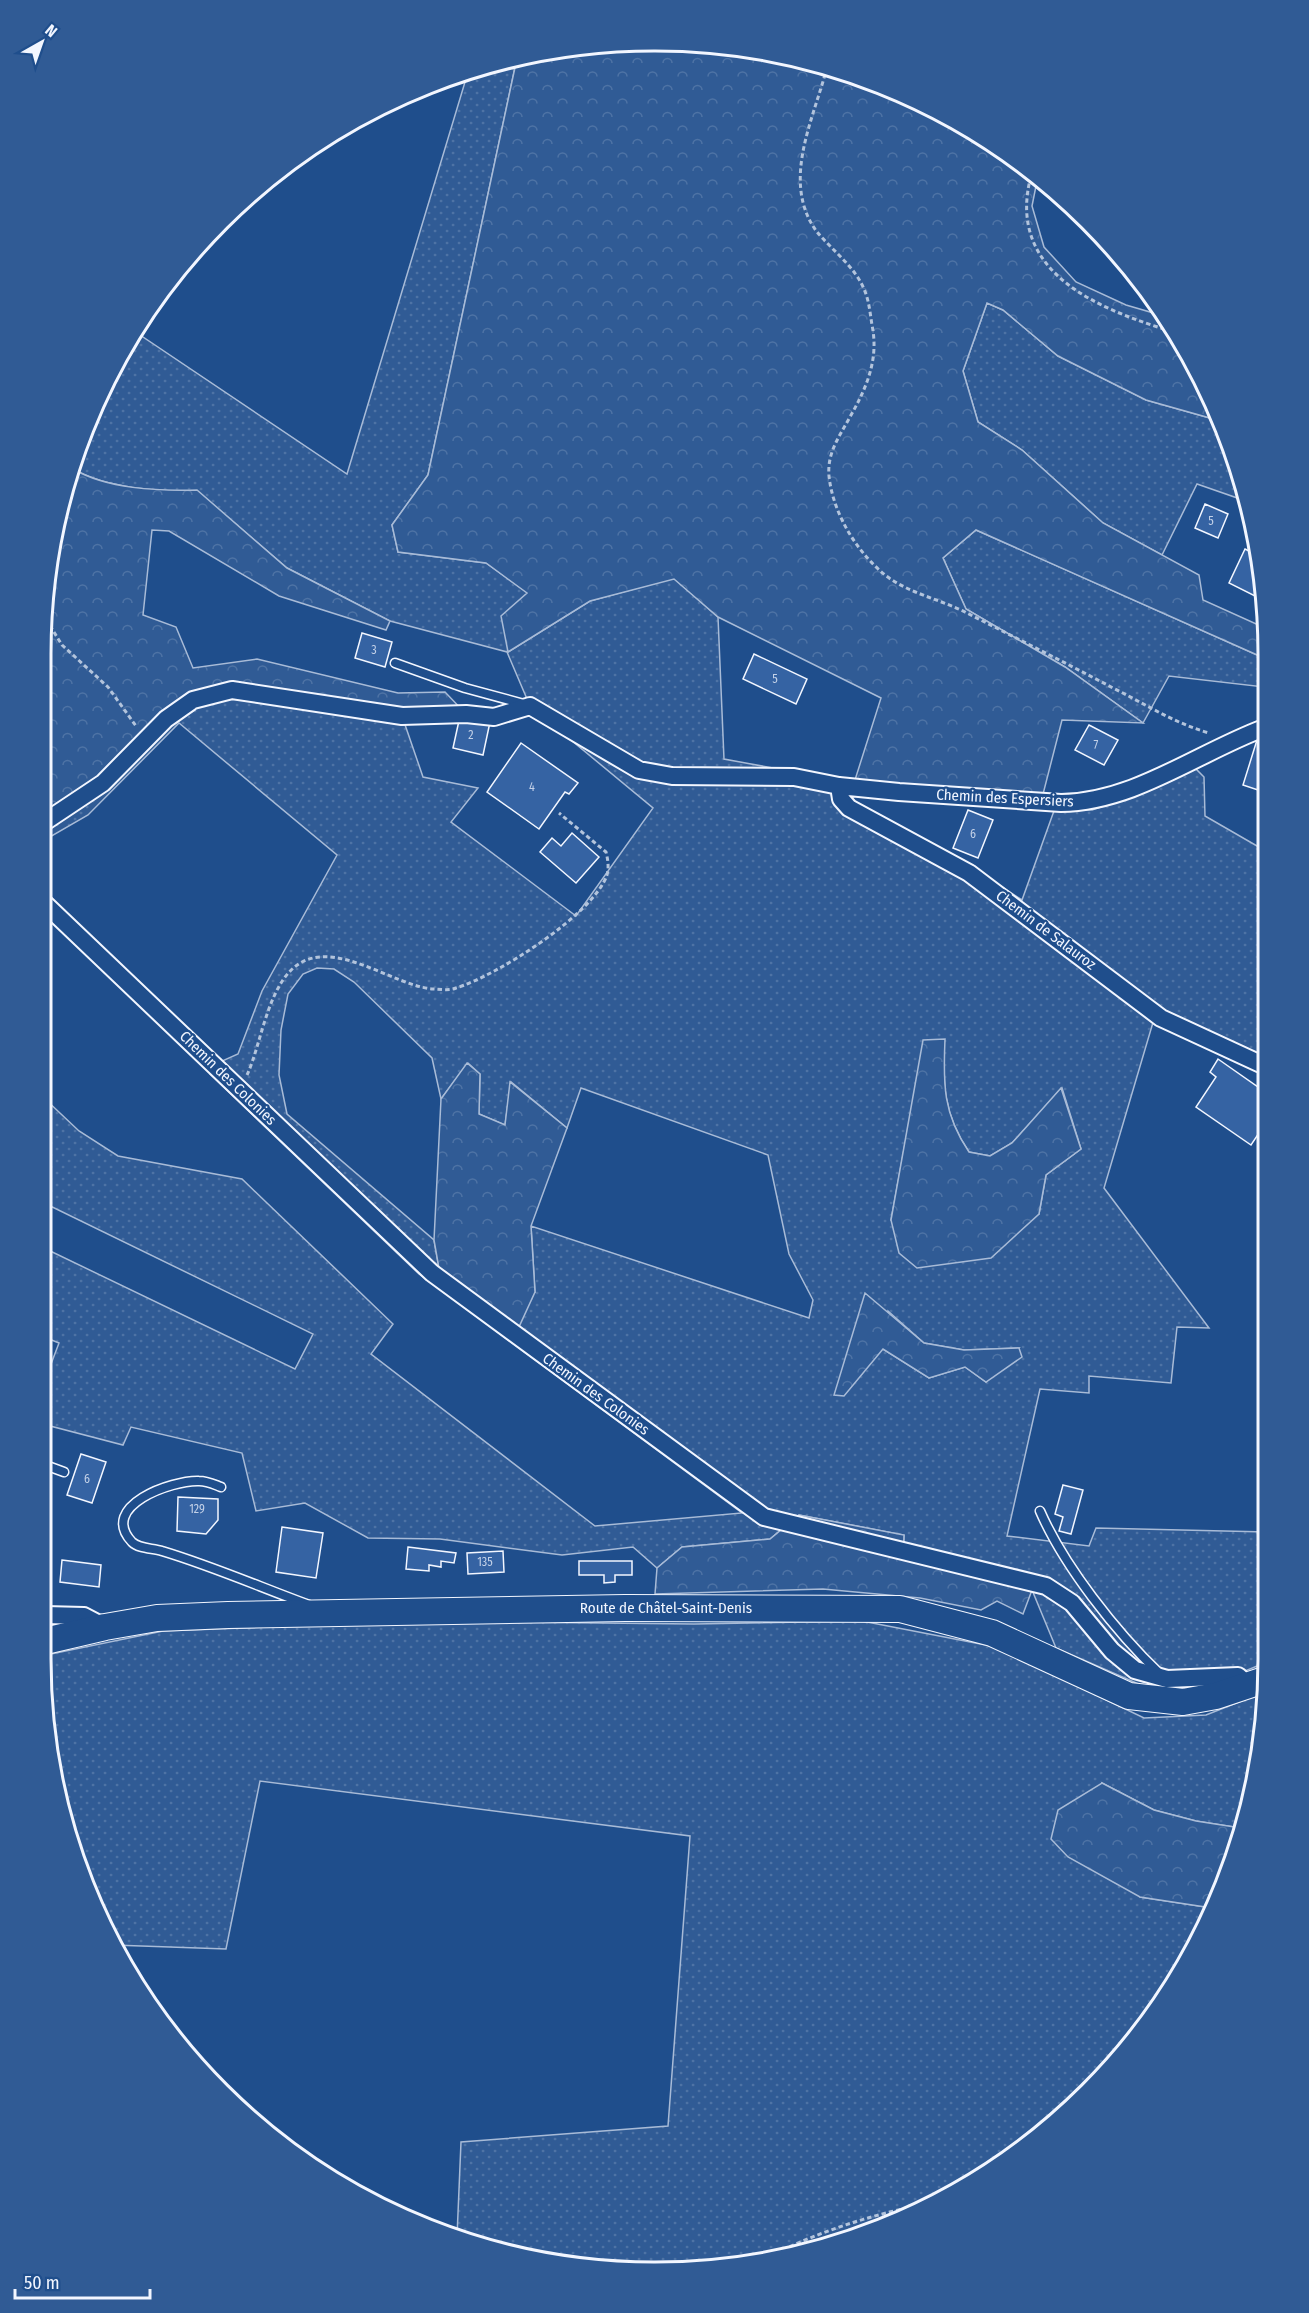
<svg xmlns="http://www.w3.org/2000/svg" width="1309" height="2313" viewBox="0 0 1309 2313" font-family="'Fira Sans Condensed',sans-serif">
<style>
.grass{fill:url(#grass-dots);stroke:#a8bbd7;stroke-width:1.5;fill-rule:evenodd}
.forest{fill:url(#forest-crowns);stroke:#a8bbd7;stroke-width:1.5}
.building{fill:#3563a3;stroke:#f2f6ff;stroke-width:1.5}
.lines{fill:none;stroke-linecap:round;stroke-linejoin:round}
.service-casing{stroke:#f2f6ff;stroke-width:11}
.minor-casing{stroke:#f2f6ff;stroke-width:20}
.primary-casing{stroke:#f2f6ff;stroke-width:28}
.path{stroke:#b3c4dc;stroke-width:3;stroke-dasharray:4.5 3;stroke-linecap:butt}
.service{stroke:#1f4e8c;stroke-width:8}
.minor{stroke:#1f4e8c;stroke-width:16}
.primary{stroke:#1f4e8c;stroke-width:26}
.labels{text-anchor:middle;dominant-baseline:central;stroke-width:4.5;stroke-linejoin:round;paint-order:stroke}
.number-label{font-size:12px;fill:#c3d1e8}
.street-label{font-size:15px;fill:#f2f6ff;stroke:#1f4e8c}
.rim{fill:none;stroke:#f2f6ff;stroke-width:3}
</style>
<defs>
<pattern id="grass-dots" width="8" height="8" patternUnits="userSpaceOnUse" patternTransform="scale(1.5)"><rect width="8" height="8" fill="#305b95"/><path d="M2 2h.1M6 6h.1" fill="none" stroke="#4e73a5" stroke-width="1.8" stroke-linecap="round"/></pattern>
<pattern id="forest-crowns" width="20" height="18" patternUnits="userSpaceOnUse" patternTransform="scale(1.5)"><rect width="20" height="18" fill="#305b95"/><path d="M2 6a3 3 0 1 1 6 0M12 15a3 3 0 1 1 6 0" fill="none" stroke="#4e73a5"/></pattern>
</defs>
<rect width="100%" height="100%" fill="#1f4e8c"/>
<path class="grass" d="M 517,58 L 428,475 L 392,525 L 398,552 L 486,563 L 528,593 L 508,652 L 590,601 L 674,578 L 718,617 L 724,759 L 854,783 L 847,798 L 979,872 L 1022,900 L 1055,808 L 1092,810 L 1136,795 L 1195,768 L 1204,777 L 1205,816 L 1264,850 L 1265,1061 L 1154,1019 L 1104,1188 L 1209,1328 L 1177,1327 L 1171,1383 L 1089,1376 L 1089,1393 L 1040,1389 L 1007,1536 L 1089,1546 L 1096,1528 L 1267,1532 L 1267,1662 L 1199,1690 L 1143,1686 L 1056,1648 L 1032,1590 L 903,1560 L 904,1535 L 799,1515 L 770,1539 L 682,1547 L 657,1568 L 633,1547 L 562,1555 L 440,1539 L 368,1538 L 305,1503 L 256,1511 L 242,1453 L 131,1427 L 123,1445 L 50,1426 L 45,1440 L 45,1380 L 59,1343 L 44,1337 L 44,1248 L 295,1369 L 313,1334 L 44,1203 L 44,1098 L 79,1131 L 118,1156 L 242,1179 L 393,1324 L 371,1354 L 595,1526 L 742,1513 L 419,1274 L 210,1074 L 222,1061 L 238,1054 L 262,991 L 337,855 L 179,723 L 88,815 L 43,841 L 43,823 L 166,719 L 232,690 L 402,716 L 423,777 L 478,788 L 451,822 L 576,916 L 653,808 L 530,706 L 507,652 L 390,621 L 287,568 L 197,491 C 156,491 108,489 73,469 L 123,347 L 134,331 L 347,474 L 468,72 L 496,61 ZM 317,968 L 334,969 L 354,982 L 432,1058 L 441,1099 L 468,1063 L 480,1074 L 479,1114 L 505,1125 L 511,1082 L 567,1128 L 581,1088 L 768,1155 L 789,1254 L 813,1300 L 809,1318 L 531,1226 L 535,1292 L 440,1274 L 434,1240 L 287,1114 L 279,1075 L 281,1030 L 288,994 L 303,974 ZM 944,1040 C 943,1084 943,1114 969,1152 L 990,1156 L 1012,1143 L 1062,1088 L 1081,1149 L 1046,1175 L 1039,1214 L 891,1220 L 924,1041 ZM 888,1311 L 924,1343 L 964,1350 L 1019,1348 L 986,1382 L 965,1367 L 929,1378 L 883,1349 Z
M 987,303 L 1003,310 L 1058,356 L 1146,400 L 1217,420 L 1236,457 L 1246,501 L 1197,484 L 1162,555 L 1103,523 L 1022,450 L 978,422 L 963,371 Z
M 976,530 L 1264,658 L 1264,687 L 1169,676 L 1143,723 L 1065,667 L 966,609 L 943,558 Z
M 424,1621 L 694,1624 L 862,1621 L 996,1647 L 1144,1718 L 1206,1715 L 1267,1691 L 1267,1698 L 1241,1828 L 1196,1821 L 1154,1810 L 1102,1783 L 1140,1897 L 1212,1908 L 1186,1966 L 1116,2063 L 1059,2120 L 962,2190 L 889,2226 L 775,2261 L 694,2271 L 575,2267 L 495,2251 L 457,2237 L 461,2142 L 668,2126 L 690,1836 L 260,1781 L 226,1949 L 113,1945 L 104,1930 L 73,1856 L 46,1739 L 46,1655 L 163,1631 Z"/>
<path class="forest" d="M 615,42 L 735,46 L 852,73 L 962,123 L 1037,181 L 1032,206 L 1044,247 L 1076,282 L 1126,305 L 1167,317 L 1217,420 L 1146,400 L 1058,356 L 1003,310 L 987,303 L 963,371 L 978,422 L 1022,450 L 1103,523 L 1199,575 L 1203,600 L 1263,627 L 1264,658 L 976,530 L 943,558 L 966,609 L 1065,667 L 1143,723 L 1062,720 L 1041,802 L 854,783 L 881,698 L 718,617 L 674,579 L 590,601 L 508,652 L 501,616 L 527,593 L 486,563 L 398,552 L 392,525 L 428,475 L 517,58 Z
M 73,469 C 108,489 156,491 197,490 L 287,568 L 390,621 L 386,630 L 279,596 L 169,531 L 152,530 L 143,615 L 176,627 L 193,668 L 257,659 L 398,693 L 445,692 L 466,714 L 402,716 L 232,690 L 193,700 L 58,814 L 42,794 L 42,615 L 62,495 Z
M 945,1039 C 943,1084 943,1114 969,1152 L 990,1156 L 1012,1143 L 1061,1088 L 1081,1149 L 1046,1175 L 1039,1214 L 991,1258 L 917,1268 L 899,1253 L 891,1220 L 923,1040 Z
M 467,1063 L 480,1074 L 479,1114 L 505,1125 L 510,1082 L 567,1128 L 531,1226 L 535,1292 L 518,1329 L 440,1274 L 434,1240 L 441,1099 Z
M 865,1293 L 924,1343 L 964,1350 L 1019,1348 L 1022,1357 L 986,1382 L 965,1367 L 929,1378 L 883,1349 L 844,1396 L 834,1395 Z
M 799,1515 L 904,1535 L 903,1560 L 1032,1590 L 1023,1614 L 997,1601 L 981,1610 L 920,1598 L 823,1589 L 655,1594 L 657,1568 L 682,1547 L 770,1539 Z
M 1102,1783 L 1154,1810 L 1196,1821 L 1241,1828 L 1236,1856 L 1212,1908 L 1140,1897 L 1068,1857 L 1051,1839 L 1058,1810 Z"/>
<path class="building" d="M 1205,504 L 1228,514 L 1218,538 L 1195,528 Z
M 1245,549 L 1259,556 L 1263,575 L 1263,600 L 1229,583 Z
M 362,633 L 392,642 L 385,667 L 355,658 Z
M 754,654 L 807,679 L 796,704 L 743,679 Z
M 460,716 L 490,722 L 483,755 L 453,748 Z
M 1089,725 L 1118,740 L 1104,765 L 1075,750 Z
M 1257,740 L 1264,742 L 1264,792 L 1243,785 Z
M 521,743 L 578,783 L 569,794 L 565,792 L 539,829 L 487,792 Z
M 968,810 L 993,820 L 978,858 L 953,848 Z
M 572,833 L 599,857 L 576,883 L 540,852 L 552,838 L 561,846 Z
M 1218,1059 L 1265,1092 L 1265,1124 L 1251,1145 L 1196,1107 L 1216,1077 L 1210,1072 Z
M 81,1454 L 106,1462 L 92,1503 L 67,1495 Z
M 1063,1485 L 1083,1490 L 1071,1534 L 1059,1531 L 1063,1517 L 1055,1514 Z
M 178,1497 L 218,1499 L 218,1520 L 206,1534 L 177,1531 Z
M 282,1527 L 323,1533 L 316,1578 L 276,1572 Z
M 408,1547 L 456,1553 L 454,1563 L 441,1561 L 441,1567 L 429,1565 L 429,1571 L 406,1569 Z
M 503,1551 L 504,1572 L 468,1574 L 467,1553 Z
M 62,1560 L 101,1565 L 99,1587 L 60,1582 Z
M 579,1561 L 632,1561 L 632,1575 L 615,1575 L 615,1582 L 604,1583 L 604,1575 L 579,1575 Z"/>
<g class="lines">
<defs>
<path id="service" d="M 395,663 L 465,688 L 524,704
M 45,1465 L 64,1472
M 221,1487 C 213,1484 207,1481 199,1481 C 172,1480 98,1506 132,1542 C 139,1549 153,1548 162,1551 C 212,1566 260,1587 309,1605
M 1040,1511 C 1064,1566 1116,1632 1160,1674"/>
<path id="minor" d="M 839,786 L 841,799 L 849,808 L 969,873 L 1161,1018 L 1265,1066
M 43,823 L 103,783 L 166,719 L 193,700 L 232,690 L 402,716 L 466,714 L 494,717 L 530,706 L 639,770 L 672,776 L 794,777 L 839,786 L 899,792 L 1061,803 C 1134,802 1197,753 1264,728
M 43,902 L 432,1273 L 764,1517 L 1046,1586 L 1072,1603 L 1112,1651 L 1135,1670 L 1167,1679 L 1238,1676 L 1249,1686
M 45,1615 L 84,1616 L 105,1627"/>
<path id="primary" d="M 45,1641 L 105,1627 L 157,1618 L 228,1615 L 625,1608 L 900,1609 L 992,1633 L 1129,1696 L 1183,1702 L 1216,1696 L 1267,1679"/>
</defs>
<use href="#service" class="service-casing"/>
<use href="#minor" class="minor-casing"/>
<use href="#primary" class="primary-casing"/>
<path class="path" d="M 827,67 C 814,119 780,182 817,232 C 832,250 855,267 864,289 C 869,300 870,313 872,325 C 879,359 867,387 850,417 C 839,437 827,453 829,476 C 833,514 857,552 885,575 C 908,593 939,599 965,612 C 1014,637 1064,662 1113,688 C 1145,704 1174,723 1209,733
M 1031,176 C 1005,273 1100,310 1174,332
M 42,613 L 62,645 L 108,687 L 136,726
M 247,1075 C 262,1043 268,980 302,962 C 341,942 395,986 433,989 C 440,989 449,991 456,988 C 496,976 593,915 607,875 C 609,867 608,860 606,852 L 559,813
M 756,2263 C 813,2233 874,2213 937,2202"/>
<use href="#service" class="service"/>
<use href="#minor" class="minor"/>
<use href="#primary" class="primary"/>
</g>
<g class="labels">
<g class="number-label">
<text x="1211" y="521">5</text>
<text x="374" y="650">3</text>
<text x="775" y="679">5</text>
<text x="471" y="735">2</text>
<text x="1096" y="745">7</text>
<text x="532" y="787">4</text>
<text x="973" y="834">6</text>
<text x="87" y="1479">6</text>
<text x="197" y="1509">129</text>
<text x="485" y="1562">135</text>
</g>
<g class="street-label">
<text transform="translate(1005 798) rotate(3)">Chemin des Espersiers</text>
<text transform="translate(1046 930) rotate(37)">Chemin de Salauroz</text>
<text transform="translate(228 1078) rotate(44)">Chemin des Colonies</text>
<text transform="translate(596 1394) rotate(36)">Chemin des Colonies</text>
<text x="666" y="1608">Route de Châtel-Saint-Denis</text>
</g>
</g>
<path d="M0 0H1309V2313H0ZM654 51H655A603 603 0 0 1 1258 654V1659A603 603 0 0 1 655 2262H654A603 603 0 0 1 51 1659V654A603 603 0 0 1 654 51Z" fill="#305b95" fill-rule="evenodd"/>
<path class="rim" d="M654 51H655A603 603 0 0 1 1258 654V1659A603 603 0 0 1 655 2262H654A603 603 0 0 1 51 1659V654A603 603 0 0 1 654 51Z"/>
<g transform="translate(42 42) rotate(40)" stroke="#1f4e8c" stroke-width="4.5" paint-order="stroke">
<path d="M0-4.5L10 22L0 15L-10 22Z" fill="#f2f6ff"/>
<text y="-9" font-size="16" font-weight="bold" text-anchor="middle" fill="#f2f6ff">N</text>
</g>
<path d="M15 2289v9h135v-9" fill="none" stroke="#f2f6ff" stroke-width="3"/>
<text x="24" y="2289" font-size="18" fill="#f2f6ff" stroke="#1f4e8c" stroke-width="4.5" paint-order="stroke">50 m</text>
</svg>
